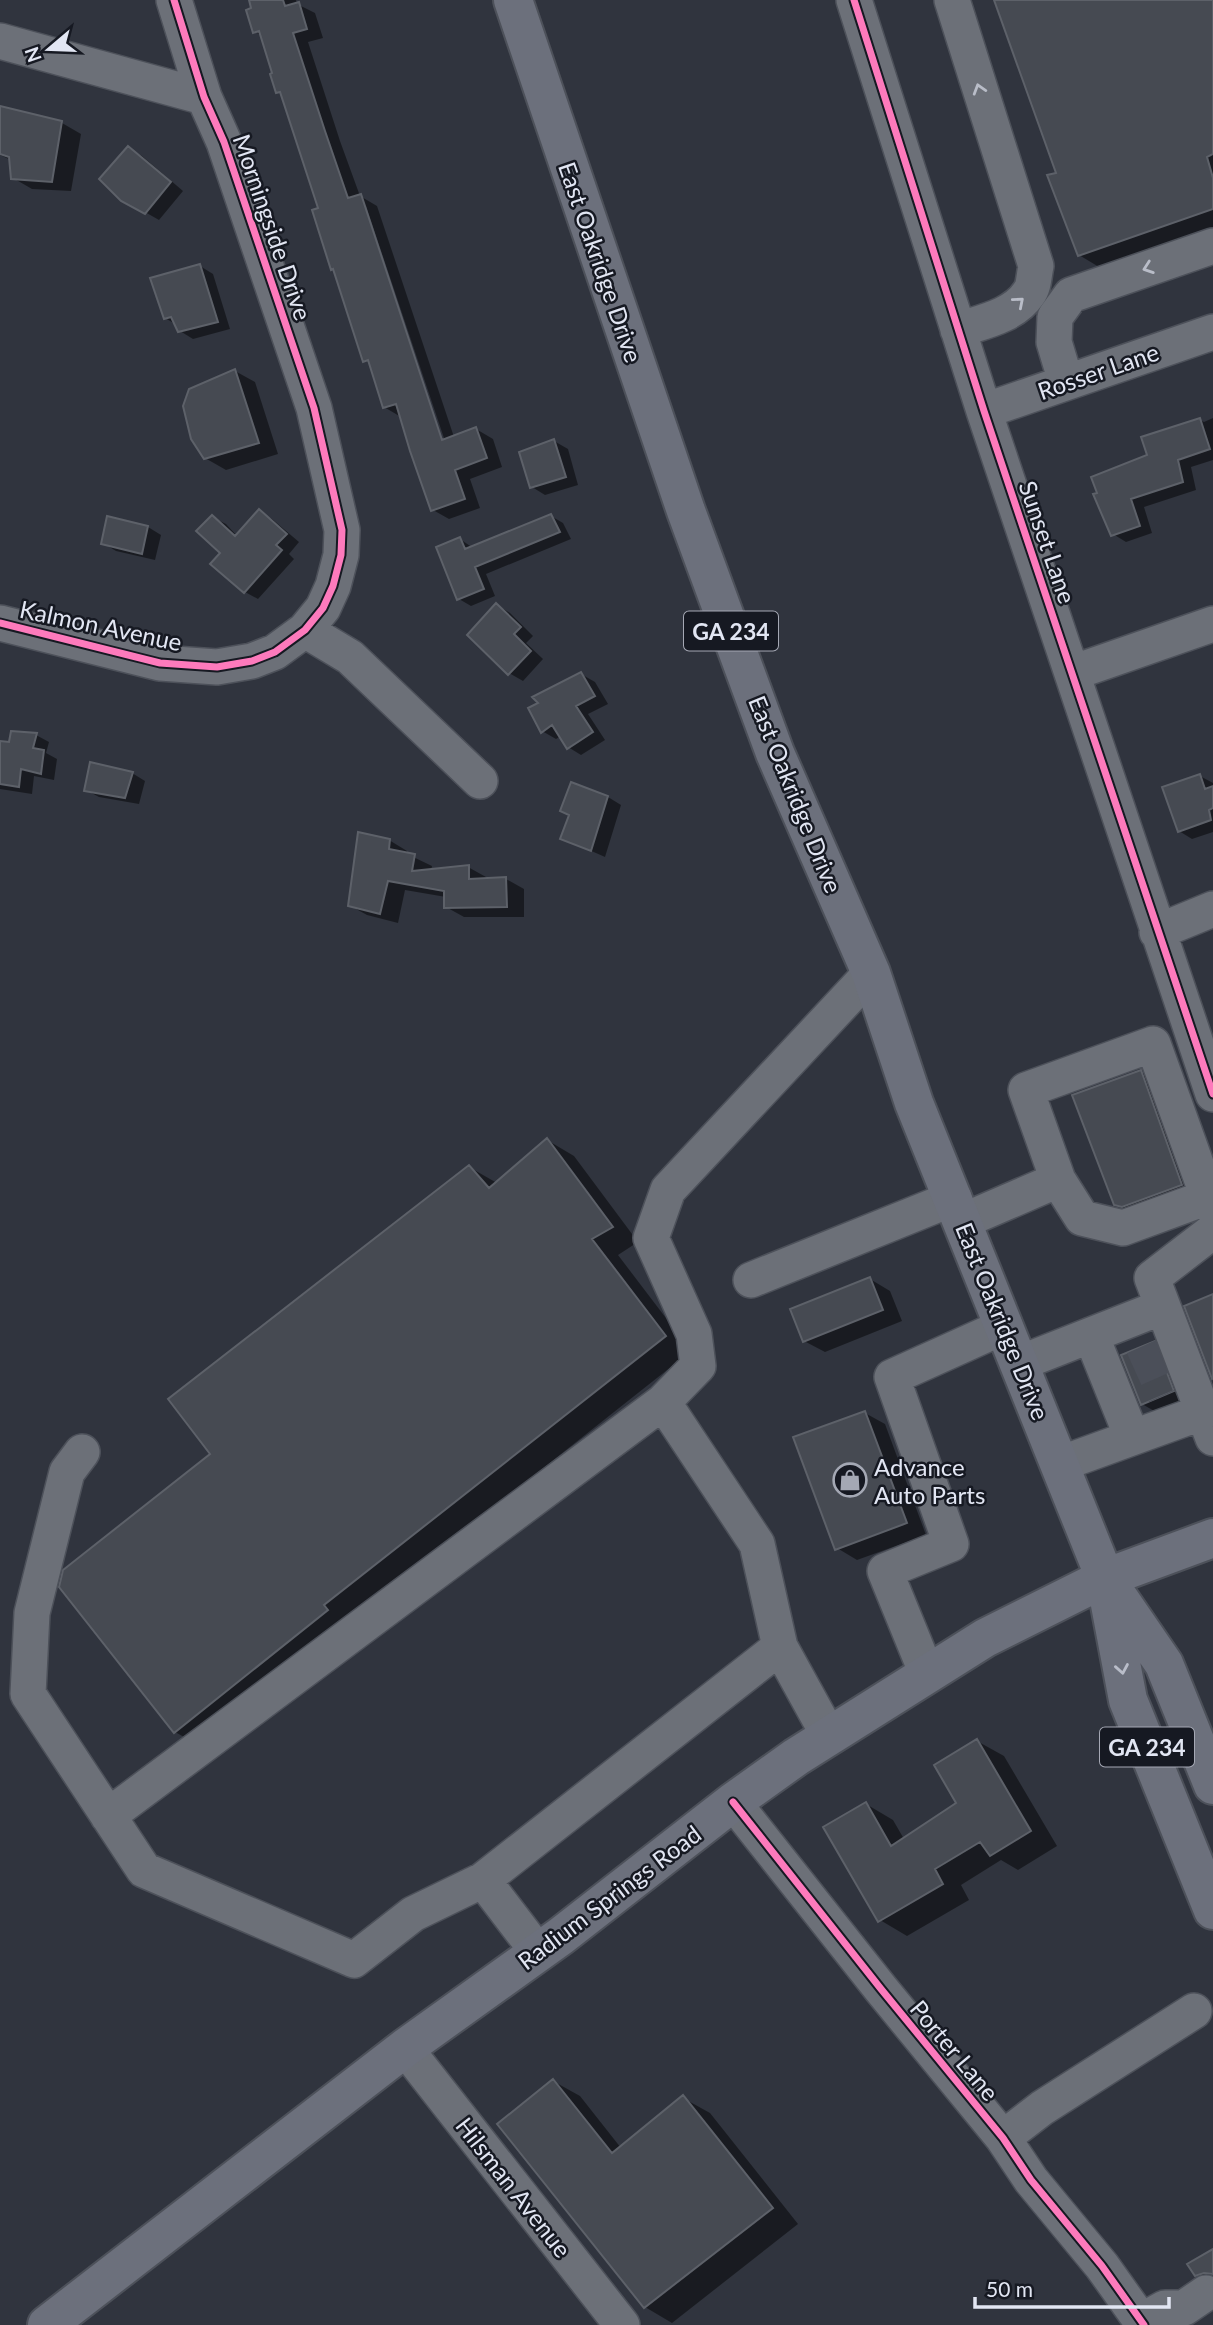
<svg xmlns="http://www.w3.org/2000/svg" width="1213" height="2325" viewBox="0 0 1213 2325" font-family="Lato,sans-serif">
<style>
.shadow{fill:#0007;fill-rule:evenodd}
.building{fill:#464a52;stroke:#5d6169;stroke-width:2}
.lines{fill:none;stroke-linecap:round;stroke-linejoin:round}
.minor-tunnel{stroke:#4b4f59;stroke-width:35;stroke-dasharray:35 18;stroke-linecap:butt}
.minor-casing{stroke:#4d515a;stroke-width:38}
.major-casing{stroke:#4d515a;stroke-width:42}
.minor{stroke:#6c7078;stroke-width:35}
.major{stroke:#6c707c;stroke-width:38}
.cycleway-casing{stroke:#161922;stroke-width:11}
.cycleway{stroke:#fd7abc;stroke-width:7}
.oneway{stroke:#b9bdc8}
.oneway2{stroke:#b9bdc9}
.labels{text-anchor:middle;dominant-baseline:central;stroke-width:5;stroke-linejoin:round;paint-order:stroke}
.shield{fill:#161922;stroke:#a5a8b4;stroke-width:2}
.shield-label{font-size:23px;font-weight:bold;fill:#e2e6f3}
.street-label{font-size:24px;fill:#e2e6f3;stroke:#161922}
.poi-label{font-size:24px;fill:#e2e6f3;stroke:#161922;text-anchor:start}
</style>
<rect width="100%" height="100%" fill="#30343e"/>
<path class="shadow" d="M 250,0 L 296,0 L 297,4 L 315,13 L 323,38 L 308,42 L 340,141 L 360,196 L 377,206 L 454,437 L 476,429 L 493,439 L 502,467 L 470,479 L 480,508 L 449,519 L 433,510 L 401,417 L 384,407 L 371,364 L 364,360 L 335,271 L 332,269 L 320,209 L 283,95 L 278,92 L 263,36 L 255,32 L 254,9 ZM 363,206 L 366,206 L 447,447 L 444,448 Z
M 996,0 L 1213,0 L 1213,227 L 1099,267 L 1079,255 L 1059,174 Z
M 0,108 L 62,123 L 81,134 L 71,191 L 32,189 L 13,178 L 11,160 L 0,155 Z
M 129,148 L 142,156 L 183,191 L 159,220 L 122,199 Z
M 200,266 L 213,274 L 230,329 L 193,339 L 180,331 L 177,325 L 165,318 Z
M 235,371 L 255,382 L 278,454 L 226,470 L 205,458 Z
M 1213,418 L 1213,460 L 1191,467 L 1196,490 L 1144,507 L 1152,533 L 1126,542 L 1113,534 L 1149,456 L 1200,420 L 1204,422 Z
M 554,441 L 568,449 L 578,485 L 545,495 L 532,487 Z
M 259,511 L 272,519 L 299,542 L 289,554 L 294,559 L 258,599 L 245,592 L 212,517 L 226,524 L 237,536 Z
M 551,516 L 563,523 L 571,539 L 486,574 L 495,596 L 471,606 L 459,599 L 460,539 L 473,548 Z
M 148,527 L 161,535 L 155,560 L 116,551 L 103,543 Z
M 497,605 L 510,613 L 533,636 L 526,643 L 543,659 L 523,681 L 509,673 Z
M 581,674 L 595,682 L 608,704 L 588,714 L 605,740 L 581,755 L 568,747 L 561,736 L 556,739 L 542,731 Z
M 36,735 L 49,742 L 46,753 L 57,759 L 54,780 L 34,776 L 32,794 L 0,789 L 0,743 L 10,744 Z
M 132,773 L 145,781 L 139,804 L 99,797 L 86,790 Z
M 1200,776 L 1213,783 L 1213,832 L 1192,839 L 1179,831 Z
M 572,785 L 608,797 L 621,805 L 605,857 L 562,838 L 570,816 Z
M 389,840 L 407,851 L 407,854 L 432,866 L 431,871 L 468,867 L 486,877 L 486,880 L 506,879 L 524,889 L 524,917 L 464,917 L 446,907 L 446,897 L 405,890 L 398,923 L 367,915 L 349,905 Z
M 1141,1072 L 1168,1087 L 1208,1200 L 1143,1220 L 1116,1204 Z
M 547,1140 L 574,1156 L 638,1242 L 618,1255 L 691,1351 L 350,1621 L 202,1747 L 175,1732 L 212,1454 L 469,1167 L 497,1183 Z
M 870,1279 L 890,1291 L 902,1321 L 825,1352 L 804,1341 Z
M 1154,1343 L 1175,1355 L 1193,1403 L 1163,1416 L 1142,1404 Z
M 865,1413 L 885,1424 L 926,1535 L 857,1560 L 837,1548 Z
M 977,1741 L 1004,1756 L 1057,1846 L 1018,1870 L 1001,1860 L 961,1885 L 969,1900 L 907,1936 L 880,1920 L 866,1804 L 893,1820 L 904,1839 L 958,1804 Z
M 553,2081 L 580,2096 L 621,2148 L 683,2098 L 710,2113 L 798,2224 L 672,2323 L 645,2307 Z
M 1213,2251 L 1213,2285 L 1196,2275 Z"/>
<path class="building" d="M 249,0 L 283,0 L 285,6 L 299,2 L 307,29 L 293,33 L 325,131 L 348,198 L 361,194 L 442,440 L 476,427 L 487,458 L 455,470 L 465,499 L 431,511 L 410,451 L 396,404 L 383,408 L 368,360 L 363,362 L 333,269 L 331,270 L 312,210 L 318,208 L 280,92 L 276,93 L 270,74 L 272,73 L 259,31 L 253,33 L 246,10 L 251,8 Z
M 994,0 L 1213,0 L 1213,154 L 1207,157 L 1213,178 L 1213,209 L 1078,256 L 1047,175 L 1056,173 Z
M 0,106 L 62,121 L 52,182 L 11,179 L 9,157 L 0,154 Z
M 128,146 L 171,182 L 145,214 L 121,201 L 99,179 Z
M 200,264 L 218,322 L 178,332 L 171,317 L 164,319 L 150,278 Z
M 235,369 L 259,443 L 204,459 L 191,439 L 183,406 L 189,389 Z
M 1200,418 L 1210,449 L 1178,460 L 1183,482 L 1131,499 L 1140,526 L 1111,536 L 1093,494 L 1097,493 L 1091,477 L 1147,455 L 1141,437 Z
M 554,439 L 566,477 L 530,488 L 519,452 Z
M 259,509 L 287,534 L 276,545 L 282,550 L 244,593 L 210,564 L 220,553 L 196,531 L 212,515 L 235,536 Z
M 551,514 L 560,532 L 475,567 L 484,589 L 457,600 L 436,547 L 460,537 L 465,549 Z
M 107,516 L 148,526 L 142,554 L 101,544 Z
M 496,603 L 521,627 L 514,634 L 531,651 L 508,675 L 467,635 Z
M 581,672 L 595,696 L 576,706 L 593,732 L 567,749 L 552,725 L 541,733 L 528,708 L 538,703 L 532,697 Z
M 11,731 L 37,733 L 33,748 L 44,750 L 41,774 L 21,769 L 19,787 L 0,784 L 0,741 L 9,742 Z
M 90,762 L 133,772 L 125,798 L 84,791 Z
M 1200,774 L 1205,789 L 1213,786 L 1213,808 L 1209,810 L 1211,820 L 1178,832 L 1162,787 Z
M 571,782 L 608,796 L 591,851 L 560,839 L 569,815 L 560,811 Z
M 358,832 L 390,839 L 389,849 L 415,854 L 412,871 L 469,865 L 469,879 L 506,877 L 507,907 L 444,908 L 444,891 L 388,881 L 380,914 L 348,906 Z
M 1141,1070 L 1182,1185 L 1122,1207 L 1114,1205 L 1072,1095 Z
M 547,1138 L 613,1227 L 592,1239 L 666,1336 L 324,1605 L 328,1610 L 174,1733 L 59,1587 L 63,1570 L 210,1454 L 168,1399 L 469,1165 L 489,1188 Z
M 870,1277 L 883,1310 L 803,1342 L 790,1309 Z
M 1213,1294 L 1213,1378 L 1212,1379 L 1184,1306 Z
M 1155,1341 L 1174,1391 L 1141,1405 L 1121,1355 Z
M 865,1411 L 907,1523 L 835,1550 L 793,1437 Z
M 977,1739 L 1031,1831 L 990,1856 L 980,1842 L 935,1869 L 943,1884 L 878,1922 L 823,1827 L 866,1802 L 891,1846 L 956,1803 L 934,1765 Z
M 553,2079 L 612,2153 L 683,2095 L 773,2208 L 644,2308 L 497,2124 Z
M 1213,2249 L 1213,2274 L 1204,2273 L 1195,2276 L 1187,2264 Z"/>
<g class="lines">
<path class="minor-tunnel" d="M 1143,1346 L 1165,1395"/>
<defs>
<path id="minor" d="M 854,0 L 984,411 L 1213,1094
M 952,0 L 1036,266 C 1034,274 1034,287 1029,293 C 1014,316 982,322 958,330
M 0,41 L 204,97
M 1066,382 L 1054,342 L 1055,317 L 1071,295 L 1213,246
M 984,411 L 1213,332
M 0,623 L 160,663 L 217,667 L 252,661 L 275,652 L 305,630 L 323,608 L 333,586 L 341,555 L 342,530 L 314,408 L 224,142 L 204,97 L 174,0
M 305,630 L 350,657 L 480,781
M 1072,673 L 1213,624
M 1157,932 L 1213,909
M 963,1221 L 1058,1180 L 1082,1218 L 1123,1228 L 1208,1197 L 1153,1044 L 1026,1090 L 1058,1180
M 1213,1231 L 1152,1278 L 1213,1438
M 751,1280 L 954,1198
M 1091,1335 L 1132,1437
M 1020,1363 L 1162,1307
M 82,1452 L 67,1472 L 32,1613 L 28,1694 L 144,1870 L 354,1960 L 413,1914 L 483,1880 L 780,1647
M 1060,1464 L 1203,1412
M 927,1674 L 885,1571 L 951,1544 L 892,1377 L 1005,1326
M 829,1736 L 780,1647 L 757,1544 L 663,1402 L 698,1366 L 694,1334 L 651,1238 L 668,1190 L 871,973
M 733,1802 L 881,1989 L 1003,2138 L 1031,2180 L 1102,2266 L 1144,2325
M 108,1816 L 663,1402
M 483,1880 L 538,1952
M 405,2048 L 622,2325
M 1003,2138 L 1042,2108 L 1194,2011
M 1141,2321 L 1165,2308 L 1184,2308 L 1206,2293"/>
<path id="major" d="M 513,0 L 686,511 L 775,753 L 871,973 L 914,1103 L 1105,1578 L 1128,1700 L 1213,1910
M 1114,1591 L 1164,1664 L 1213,1785
M 47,2325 L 405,2048 L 561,1936 L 733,1802 L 796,1757 L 985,1638 L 1105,1578 L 1213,1538"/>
</defs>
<use href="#minor" class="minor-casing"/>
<use href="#major" class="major-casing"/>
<use href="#minor" class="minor"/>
<use href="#major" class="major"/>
<defs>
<path id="cycleway" d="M 854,0 L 984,411 L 1213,1094
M 0,623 L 160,663 L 217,667 L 252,661 L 275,652 L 305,630 L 323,608 L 333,586 L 341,555 L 342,530 L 314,408 L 224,142 L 204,97 L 174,0
M 733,1802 L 881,1989 L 1003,2138 L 1031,2180 L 1102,2266 L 1144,2325"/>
</defs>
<use href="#cycleway" class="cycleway-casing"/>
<use href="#cycleway" class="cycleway"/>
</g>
<defs><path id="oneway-chevron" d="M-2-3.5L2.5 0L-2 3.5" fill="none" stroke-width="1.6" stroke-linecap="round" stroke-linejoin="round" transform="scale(1.75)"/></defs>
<g class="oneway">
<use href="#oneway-chevron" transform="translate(979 89) rotate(-107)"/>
<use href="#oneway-chevron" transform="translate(1148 268) rotate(161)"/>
<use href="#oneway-chevron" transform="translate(1019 302) rotate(-41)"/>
</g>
<use class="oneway2" href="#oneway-chevron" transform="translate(1122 1669) rotate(80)"/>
<defs>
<symbol id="shop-ring" viewBox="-11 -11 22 22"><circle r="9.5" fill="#161922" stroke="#a4a8b4" stroke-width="1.5"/><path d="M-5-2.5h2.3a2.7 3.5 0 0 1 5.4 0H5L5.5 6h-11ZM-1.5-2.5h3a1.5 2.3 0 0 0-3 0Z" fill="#a4a8b4"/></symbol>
</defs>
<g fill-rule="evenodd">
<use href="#shop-ring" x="831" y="1461" width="38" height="38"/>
</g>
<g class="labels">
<g class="shield">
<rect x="684" y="611.5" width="94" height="39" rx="5"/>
<rect x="1100" y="1727.5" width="94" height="39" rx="5"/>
</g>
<g class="shield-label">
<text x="731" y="631">GA 234</text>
<text x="1147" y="1747">GA 234</text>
</g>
<g class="street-label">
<text transform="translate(273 227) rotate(71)">Morningside Drive</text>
<text transform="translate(601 262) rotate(71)">East Oakridge Drive</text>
<text transform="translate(1098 371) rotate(-19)">Rosser Lane</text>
<text transform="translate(1048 542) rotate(71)">Sunset Lane</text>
<text transform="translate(101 625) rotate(12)">Kalmon Avenue</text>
<text transform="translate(796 794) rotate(68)">East Oakridge Drive</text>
<text transform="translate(1003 1321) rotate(68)">East Oakridge Drive</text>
<text transform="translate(609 1897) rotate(-37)">Radium Springs Road</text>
<text transform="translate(955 2050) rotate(50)">Porter Lane</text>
<text transform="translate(514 2187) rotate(52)">Hilsman Avenue</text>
</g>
<g class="poi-label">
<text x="874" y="1466">Advance<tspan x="874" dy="28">Auto Parts</tspan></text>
</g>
</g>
<g transform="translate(49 49) rotate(251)" stroke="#161922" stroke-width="5" paint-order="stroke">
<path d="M0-5L12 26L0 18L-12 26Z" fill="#e2e6f3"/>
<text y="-10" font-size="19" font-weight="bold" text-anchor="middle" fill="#e2e6f3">N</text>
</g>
<path d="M975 2297v10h194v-10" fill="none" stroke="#e2e6f3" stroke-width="3.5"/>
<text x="986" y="2297" font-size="21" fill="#e2e6f3" stroke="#161922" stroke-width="5" paint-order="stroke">50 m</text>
</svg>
